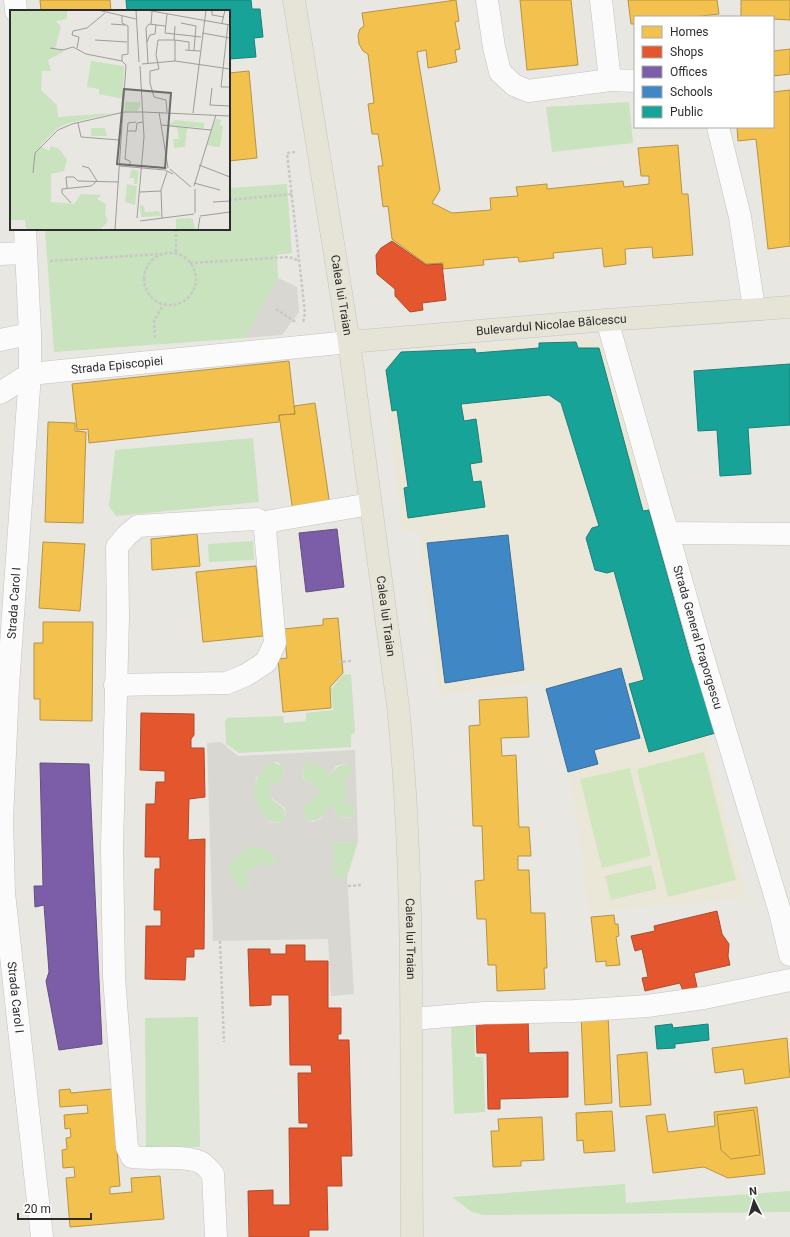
<svg xmlns="http://www.w3.org/2000/svg" width="790" height="1237" viewBox="0 0 790 1237" font-family="Roboto,sans-serif">
<style>
.education{fill:#ebe7d8}
.green{fill:#c8e3bd}
.pitch{fill:#d1e6bc}
.plaza{fill:#d9d7d2;fill-rule:evenodd}
.homes{fill:#f2c14e;stroke:#b79444}
.shops{fill:#e4572e;stroke:#ad4a2d}
.offices{fill:#7b5ea7;stroke:#634f82}
.schools{fill:#3f88c5;stroke:#396c97}
.public{fill:#17a398;stroke:#1d7f78}
.lines{fill:none;stroke-linecap:round;stroke-linejoin:round}
.minor-casing{stroke:#c3c2c2;stroke-width:23}
.major-casing{stroke:#c5c4c2;stroke-width:23}
.path{stroke:#c8c8c7;stroke-width:2.5;stroke-dasharray:3 2;stroke-linecap:butt}
.minor{stroke:#fcfbfb;stroke-width:22}
.major{stroke:#e6e4d6;stroke-width:22}
.labels{text-anchor:middle;dominant-baseline:central;stroke-width:4;stroke-linejoin:round;paint-order:stroke}
.street-label{font-size:12px;fill:#2c2c2c;stroke:#fff}
.inset-road{fill:none;stroke:#9d9c99;stroke-width:1}
.view{fill:#6e6d6c;fill-opacity:0.15;stroke:#6e6d6c;stroke-width:2}
.inset-edge{fill:none;stroke:#2c2c2c;stroke-width:2}
</style>
<rect width="100%" height="100%" fill="#e9e7e2"/>
<path class="education" d="M 590,337 L 604,345 L 634,442 L 747,898 L 589,912 L 570,779 L 543,681 L 438,695 L 419,531 L 402,533 L 384,369 L 400,351 Z"/>
<path class="green" d="M 629,102 L 633,143 L 552,152 L 546,107 Z
M 287,184 L 292,253 L 277,255 L 278,278 L 245,338 L 54,352 L 45,229 L 229,229 L 229,188 Z
M 253,438 L 259,502 L 116,516 L 109,506 L 115,450 Z
M 253,541 L 254,560 L 209,562 L 208,544 Z
M 351,674 L 355,732 L 351,735 L 351,747 L 239,753 L 226,744 L 225,722 L 227,718 L 283,716 L 284,723 L 306,721 L 306,713 L 333,710 L 331,689 L 343,675 Z
M 307,761 L 316,763 L 330,775 C 337,766 341,763 353,765 L 353,774 L 345,777 L 355,806 L 354,817 C 340,818 337,818 331,805 C 324,814 321,823 307,820 L 304,813 L 304,807 L 315,798 L 314,784 L 306,781 C 301,775 301,767 307,761 Z
M 274,762 L 281,766 L 284,772 L 281,782 C 273,786 270,788 270,797 C 277,806 291,807 283,822 C 256,829 239,778 274,762 Z
M 358,842 L 347,877 L 333,877 L 333,843 Z
M 247,847 L 264,847 L 276,860 L 268,868 L 245,875 L 250,884 L 242,891 L 232,878 L 228,868 L 232,860 Z
M 198,1017 L 200,1147 L 146,1148 L 145,1018 Z
M 451,1025 L 474,1025 L 475,1057 L 483,1057 L 485,1112 L 454,1114 Z
M 625,1184 L 626,1203 L 790,1191 L 790,1212 L 484,1215 L 472,1212 L 452,1197 Z"/>
<path class="pitch" d="M 704,752 L 736,880 L 668,897 L 637,769 Z
M 630,768 L 651,856 L 602,868 L 580,779 Z
M 651,865 L 657,889 L 611,900 L 605,876 Z"/>
<path class="plaza" d="M 278,278 L 297,287 L 299,312 L 282,335 L 245,338 Z
M 221,742 L 238,756 L 355,750 L 358,842 L 333,843 L 333,877 L 347,877 L 354,994 L 331,996 L 328,939 L 213,941 L 207,743 ZM 307,761 L 316,763 L 330,775 L 336,766 L 344,764 L 353,766 L 353,774 L 345,777 L 346,802 L 355,806 L 354,817 L 343,818 L 335,813 L 331,804 L 321,819 L 313,822 L 307,820 L 304,813 L 304,807 L 315,798 L 318,794 L 317,788 L 314,784 L 306,781 L 303,778 L 302,771 L 304,765 ZM 274,762 L 278,762 L 281,766 L 284,772 L 281,782 L 273,786 L 270,790 L 270,797 L 285,808 L 286,814 L 283,821 L 277,823 L 270,822 L 258,808 L 254,793 L 256,778 L 269,765 ZM 247,847 L 264,847 L 276,860 L 268,868 L 261,862 L 245,875 L 250,884 L 242,891 L 232,878 L 228,868 L 233,860 Z"/>
<path class="homes" d="M 40,0 L 110,0 L 111,11 L 41,11 Z
M 456,0 L 459,21 L 455,22 L 460,49 L 455,50 L 457,62 L 428,68 L 426,50 L 417,52 L 440,190 L 432,203 L 452,213 L 491,210 L 490,198 L 518,196 L 516,187 L 547,184 L 547,189 L 623,181 L 624,187 L 649,184 L 649,176 L 641,176 L 638,148 L 678,145 L 682,194 L 688,194 L 693,255 L 653,258 L 652,247 L 625,249 L 626,264 L 604,267 L 602,248 L 553,253 L 554,258 L 519,262 L 518,257 L 483,260 L 484,265 L 443,269 L 443,263 L 426,264 L 392,239 L 388,206 L 383,207 L 378,166 L 383,166 L 378,134 L 372,134 L 368,104 L 374,103 L 368,54 L 363,51 L 359,44 L 358,35 L 360,29 L 364,26 L 362,13 Z
M 520,0 L 571,0 L 578,65 L 527,70 Z
M 628,0 L 717,0 L 719,14 L 693,17 L 635,17 L 635,24 L 631,24 Z
M 741,0 L 790,0 L 790,20 L 773,19 L 773,17 L 741,17 Z
M 790,49 L 790,74 L 773,76 L 773,51 Z
M 249,71 L 257,158 L 229,161 L 229,73 Z
M 790,90 L 790,246 L 768,249 L 756,139 L 738,141 L 737,127 L 773,127 L 773,92 Z
M 289,361 L 295,414 L 279,415 L 279,422 L 89,443 L 88,429 L 77,430 L 72,384 Z
M 315,403 L 330,506 L 293,512 L 279,415 L 295,414 L 294,406 Z
M 48,422 L 75,423 L 75,431 L 86,432 L 83,523 L 45,522 Z
M 197,534 L 200,566 L 152,570 L 151,539 Z
M 43,542 L 85,544 L 80,611 L 39,608 Z
M 256,566 L 263,636 L 203,642 L 196,572 Z
M 338,618 L 343,673 L 330,687 L 331,708 L 283,712 L 278,659 L 287,658 L 284,629 L 323,625 L 323,619 Z
M 43,622 L 93,622 L 92,721 L 40,720 L 40,699 L 34,699 L 34,643 L 43,643 Z
M 527,697 L 529,737 L 501,738 L 502,756 L 516,755 L 519,827 L 529,827 L 531,856 L 518,856 L 518,870 L 529,870 L 531,913 L 545,913 L 547,968 L 544,968 L 545,989 L 497,991 L 496,965 L 488,965 L 486,919 L 477,919 L 475,881 L 484,880 L 482,826 L 473,826 L 469,726 L 480,725 L 479,700 Z
M 614,915 L 615,924 L 618,924 L 619,936 L 616,937 L 620,965 L 606,966 L 606,961 L 596,962 L 591,917 Z
M 608,1014 L 612,1103 L 585,1105 L 581,1015 Z
M 787,1038 L 790,1077 L 745,1084 L 743,1069 L 715,1073 L 712,1048 Z
M 647,1052 L 651,1105 L 620,1107 L 617,1055 Z
M 70,1089 L 71,1093 L 112,1089 L 120,1186 L 110,1187 L 110,1194 L 132,1192 L 131,1178 L 160,1176 L 164,1219 L 70,1227 L 66,1178 L 75,1177 L 74,1167 L 63,1168 L 62,1150 L 67,1149 L 66,1138 L 71,1137 L 70,1128 L 65,1129 L 64,1115 L 88,1113 L 87,1105 L 60,1107 L 59,1090 Z
M 757,1107 L 765,1174 L 728,1178 L 704,1167 L 653,1173 L 646,1116 L 665,1114 L 668,1132 L 715,1126 L 714,1112 Z
M 754,1110 L 760,1155 L 731,1159 L 721,1150 L 717,1115 Z
M 612,1111 L 615,1151 L 584,1153 L 583,1140 L 577,1141 L 576,1113 Z
M 542,1117 L 544,1160 L 521,1161 L 521,1166 L 493,1167 L 491,1131 L 499,1131 L 498,1119 Z"/>
<path class="shops" d="M 392,241 L 426,265 L 442,264 L 446,300 L 422,303 L 423,310 L 410,312 L 395,296 L 395,289 L 377,274 L 376,255 L 381,248 Z
M 141,713 L 194,714 L 194,735 L 191,739 L 191,748 L 204,748 L 205,797 L 189,799 L 188,840 L 205,839 L 204,949 L 194,949 L 194,957 L 186,957 L 185,980 L 145,979 L 146,926 L 161,926 L 161,910 L 154,910 L 155,869 L 160,869 L 160,857 L 145,857 L 146,804 L 155,804 L 156,782 L 165,782 L 165,771 L 140,770 Z
M 717,911 L 722,934 L 729,944 L 728,956 L 730,965 L 694,973 L 697,987 L 683,991 L 680,983 L 645,991 L 642,978 L 648,977 L 642,949 L 635,951 L 631,936 L 655,931 L 654,926 Z
M 286,945 L 305,945 L 305,961 L 328,961 L 328,1008 L 341,1008 L 341,1034 L 338,1034 L 338,1040 L 349,1040 L 352,1156 L 341,1156 L 342,1186 L 327,1186 L 328,1230 L 309,1230 L 309,1237 L 249,1237 L 248,1191 L 273,1190 L 273,1205 L 290,1205 L 289,1128 L 308,1128 L 308,1123 L 299,1123 L 298,1073 L 312,1073 L 311,1065 L 290,1065 L 289,995 L 271,995 L 271,1005 L 250,1006 L 248,949 L 270,949 L 270,954 L 286,954 Z
M 528,1018 L 529,1053 L 568,1052 L 568,1097 L 500,1099 L 500,1109 L 488,1109 L 487,1053 L 477,1053 L 476,1019 Z"/>
<path class="offices" d="M 337,529 L 344,587 L 306,592 L 299,533 Z
M 40,763 L 89,764 L 102,1044 L 59,1050 L 46,981 L 49,972 L 44,905 L 35,907 L 34,886 L 43,886 Z"/>
<path class="schools" d="M 508,535 L 524,670 L 445,683 L 427,543 Z
M 621,668 L 640,738 L 594,750 L 598,764 L 568,772 L 546,689 Z"/>
<path class="public" d="M 126,0 L 251,0 L 252,9 L 260,9 L 263,37 L 254,38 L 256,57 L 229,59 L 229,11 L 127,11 Z
M 576,342 L 578,348 L 599,348 L 643,511 L 649,510 L 692,664 L 700,662 L 719,732 L 649,752 L 629,684 L 644,680 L 614,571 L 607,573 L 595,570 L 586,538 L 592,528 L 599,526 L 561,403 L 549,395 L 461,404 L 464,421 L 476,419 L 482,462 L 470,464 L 473,482 L 481,481 L 485,507 L 408,518 L 404,488 L 408,487 L 397,410 L 392,411 L 386,370 L 401,352 L 475,349 L 476,353 L 539,348 L 539,343 Z
M 790,364 L 790,425 L 748,428 L 751,474 L 720,476 L 717,430 L 698,431 L 694,371 Z
M 672,1024 L 673,1028 L 708,1024 L 709,1040 L 675,1044 L 675,1048 L 657,1049 L 655,1026 Z"/>
<g class="lines">
<defs>
<g id="minor">
<path d="M 15,0 L 16,11"/>
<path d="M 487,0 L 494,47 L 500,72 L 514,85 L 528,91 L 610,80 L 635,81"/>
<path d="M 601,0 L 610,80"/>
<path d="M 718,127 L 740,217 L 754,308"/>
<path id="s1" d="M 25,229 L 30,334 L 30,374 L 8,686 L 2,820 L 4,893 L 42,1237"/>
<path d="M 0,254 L 26,253"/>
<path id="s2" d="M 607,320 L 703,657 L 780,912 L 790,955"/>
<path d="M 0,340 L 30,334"/>
<path id="s3" d="M 0,393 L 30,374 L 349,342"/>
<path d="M 668,533 L 790,534"/>
<path d="M 115,685 L 227,683 L 246,675 L 266,662 L 275,643 L 265,530 L 271,521 L 370,504"/>
<path d="M 412,1019 L 484,1013 L 574,1011 L 647,1006 L 704,998 L 790,980"/>
<path d="M 216,1237 L 213,1174 C 210,1171 206,1166 202,1163 C 186,1154 151,1160 132,1157 L 127,1147 L 114,977 L 112,847 L 118,617 L 117,547 L 127,535 L 138,526 L 257,519"/>
</g>
<g id="major">
<path id="s4" d="M 294,0 L 349,342 L 398,706 C 416,883 410,1060 412,1237"/>
<path id="s5" d="M 349,342 L 607,320 L 790,307"/>
</g>
</defs>
<use href="#minor" class="minor-casing"/>
<use href="#major" class="major-casing"/>
<path class="path" d="M 295,152 L 287,153 L 305,313 L 303,323
M 229,200 L 293,194
M 176,229 L 176,254
M144 279a26 26 0 1 1 52 0a26 26 0 1 1-52 0Z
M 50,261 L 161,254
M 190,263 L 289,257 L 300,261
M 276,309 L 297,323
M 155,338 L 154,321 L 163,305
M 338,662 L 352,661
M 348,886 L 362,885
M 220,941 L 224,1042"/>
<use href="#minor" class="minor"/>
<use href="#major" class="major"/>
</g>
<g class="labels">
<g class="street-label">
<text stroke="none"><textPath href="#s4" startOffset="299">Calea lui Traian</textPath></text>
<text stroke="none"><textPath href="#s5" startOffset="203">Bulevardul Nicolae Bălcescu</textPath></text>
<text stroke="none"><textPath href="#s3" startOffset="123">Strada Episcopiei</textPath></text>
<text transform="translate(14 603) rotate(-86)">Strada Carol I</text>
<text stroke="none"><textPath href="#s4" startOffset="623">Calea lui Traian</textPath></text>
<text stroke="none"><textPath href="#s2" startOffset="330">Strada General Praporgescu</textPath></text>
<text stroke="none"><textPath href="#s4" startOffset="947">Calea lui Traian</textPath></text>
<text stroke="none"><textPath href="#s1" startOffset="770">Strada Carol I</textPath></text>
</g>
</g>
<g transform="translate(10 10)">
<rect width="220" height="220" fill="#e9e7e2"/>
<path d="M 0,0 L 57,0 L 57,9 L 46,11 L 51,17 L 45,39 L 53,39 L 53,42 L 38,50 L 41,61 L 32,61 L 31,80 L 47,95 L 48,107 L 103,103 L 59,113 L 48,118 L 30,136 L 39,141 L 41,136 L 49,139 L 57,149 L 54,161 L 41,164 L 41,192 L 64,194 L 71,184 L 91,185 L 87,189 L 96,194 L 95,205 L 98,211 L 90,220 L 19,220 L 16,218 L 15,210 L 0,210 ZM 81,51 L 114,56 L 113,89 L 89,84 L 89,79 L 77,77 ZM 115,92 L 130,92 L 130,96 L 127,101 L 115,101 ZM 206,109 L 211,110 L 210,115 L 213,116 L 210,137 L 206,137 L 197,135 ZM 165,110 L 194,113 L 194,118 L 158,115 ZM 167,117 L 177,118 L 175,137 L 164,138 L 163,129 L 169,129 ZM 81,118 L 95,118 L 97,126 L 81,126 ZM 122,159 L 129,161 L 127,174 L 124,174 L 124,168 L 119,168 ZM 117,174 L 127,176 L 125,195 L 115,192 ZM 130,195 L 134,196 L 135,202 L 149,201 L 151,206 L 131,207 ZM 178,208 L 183,209 L 185,220 L 166,220 L 166,209 Z" fill="#c8e3bd"/>
<path class="inset-road" d="M 88,0 L 126,9M 126,0 L 129,52M 136,0 L 220,15M 202,0 L 202,5 L 214,7M 157,4 L 155,23 L 191,27M 171,13 L 186,16 L 184,40M 212,13 L 215,0M 101,14 L 115,15M 141,14 L 142,2M 218,14 L 211,77 L 220,77M 192,23 L 220,28M 85,30 L 117,32M 164,30 L 165,16M 165,30 L 179,32 L 179,40M 137,32 L 140,25 L 145,24 L 146,15M 40,38 L 53,40 L 63,37 L 76,44 L 112,51 L 116,55M 67,38 L 69,27 L 62,25 L 63,21 L 77,18 L 95,3M 175,40 L 190,41M 112,51 L 112,45 L 118,44 L 118,16 L 112,13 L 112,6M 138,53 L 136,18 L 139,14 L 155,16M 132,54 L 165,51 L 220,59M 202,78 L 200,95 L 220,96M 133,102 L 220,106M 149,102 L 158,158M 157,102 L 156,90 L 144,87 L 140,73 L 140,61 L 149,59 L 146,45 L 148,30 L 165,30 L 165,51M 183,103 L 196,0M 68,113 L 71,127 L 109,130M 151,115 L 201,120M 117,121 L 126,121 L 127,113 L 133,112M 189,155 L 220,167M 72,156 L 79,158 L 87,171M 110,156 L 155,160 L 163,164M 132,156 L 157,158M 120,157 L 120,151 L 115,149 L 118,113 L 126,112M 160,159 L 181,177M 23,163 L 25,143 L 48,120 L 62,114 L 114,102 L 133,102M 184,173 L 210,180M 184,176 L 206,105M 57,178 L 56,167 L 64,167 L 68,171 L 109,172M 185,179 L 185,203M 130,182 L 151,181M 203,192 L 220,191M 61,193 L 52,183 L 52,179 L 81,176 L 87,171M 190,206 L 220,202M 127,208 L 134,127 L 130,56M 152,208 L 151,180 L 157,162M 130,211 L 184,204M 105,220 L 116,55M 188,220 L 190,207"/>
<path class="view" d="M 114,79 L 161,83 L 155,158 L 107,154 Z"/>
<rect width="220" height="220" class="inset-edge"/>
</g>
<rect x="634" y="16" width="140" height="112" fill="#ffffff" stroke="#ababab"/>
<rect x="642" y="26" width="20" height="12" fill="#f2c14e" stroke="#ababab"/>
<text x="670" y="36" font-size="12" fill="#2c2c2c">Homes</text>
<rect x="642" y="46" width="20" height="12" fill="#e4572e" stroke="#ababab"/>
<text x="670" y="56" font-size="12" fill="#2c2c2c">Shops</text>
<rect x="642" y="66" width="20" height="12" fill="#7b5ea7" stroke="#ababab"/>
<text x="670" y="76" font-size="12" fill="#2c2c2c">Offices</text>
<rect x="642" y="86" width="20" height="12" fill="#3f88c5" stroke="#ababab"/>
<text x="670" y="96" font-size="12" fill="#2c2c2c">Schools</text>
<rect x="642" y="106" width="20" height="12" fill="#17a398" stroke="#ababab"/>
<text x="670" y="116" font-size="12" fill="#2c2c2c">Public</text>
<g transform="translate(754 1201) rotate(355)" stroke="#ffffff" stroke-width="3" paint-order="stroke">
<path d="M0-3L7 15L0 10L-7 15Z" fill="#2c2c2c"/>
<text y="-6" font-size="11" font-weight="bold" text-anchor="middle" fill="#2c2c2c">N</text>
</g>
<path d="M18 1213v6h73v-6" fill="none" stroke="#2c2c2c" stroke-width="2"/>
<text x="24" y="1213" font-size="12" fill="#2c2c2c" stroke="#ffffff" stroke-width="3" paint-order="stroke">20 m</text>
</svg>
